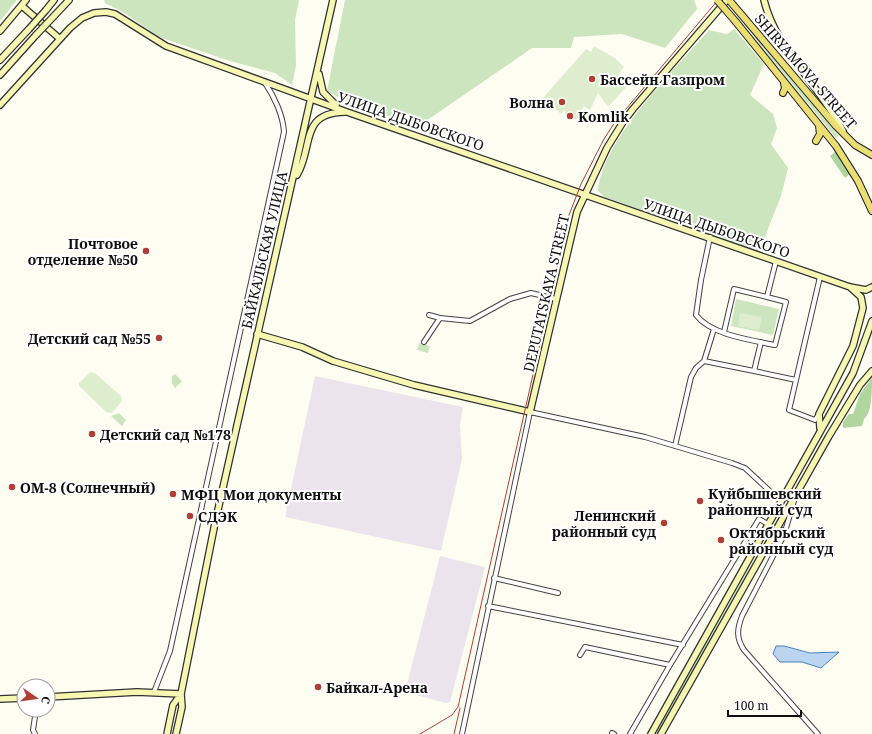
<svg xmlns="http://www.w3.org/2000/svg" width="872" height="734" viewBox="0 0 872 734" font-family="'Noto Serif',serif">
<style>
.industrial{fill:#ece4ec}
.green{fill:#cde5be}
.forest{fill:#b0d59f}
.pitch{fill:#dfedcf}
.water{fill:#bbd5f0;stroke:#4981c0}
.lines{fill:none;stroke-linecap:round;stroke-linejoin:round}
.street-casing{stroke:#424242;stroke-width:6}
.secondary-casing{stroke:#313131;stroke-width:8}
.primary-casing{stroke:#202020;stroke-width:8}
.street{stroke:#fff;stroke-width:4}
.secondary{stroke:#f6f7b3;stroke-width:5.5}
.primary{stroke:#ebde74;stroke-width:6}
.tram{stroke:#b13e34;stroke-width:1}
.secondary-bridge-casing{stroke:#313131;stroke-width:8;stroke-linecap:butt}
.primary-bridge-casing{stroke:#202020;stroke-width:8;stroke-linecap:butt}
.secondary-bridge{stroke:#f6f7b3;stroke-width:5.5}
.primary-bridge{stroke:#ebde74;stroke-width:6}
.poi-dot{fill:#b13e34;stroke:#fff;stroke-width:1.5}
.labels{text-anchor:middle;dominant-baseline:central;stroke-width:4;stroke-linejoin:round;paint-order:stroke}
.street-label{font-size:14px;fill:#0f0f0f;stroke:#fff}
.poi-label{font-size:14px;font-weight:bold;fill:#0f0f0f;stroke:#fff;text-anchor:start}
</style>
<rect width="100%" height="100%" fill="#fefdf2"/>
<path class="industrial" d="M 315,376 L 463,407 L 460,425 L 462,459 L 441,551 L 285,517 Z
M 440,556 L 485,567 L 450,702 L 446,703 L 405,692 Z"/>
<path class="green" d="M 0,0 L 17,0 L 0,21 Z
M 104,0 L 299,0 L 295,20 L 296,66 L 292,85 L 275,73 L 230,61 L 159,37 L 123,12 L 105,3 Z
M 345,0 L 694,0 L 697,9 L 665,48 L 622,34 L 574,37 L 571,48 L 532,48 L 420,125 L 358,108 L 327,91 Z
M 734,29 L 764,64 L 750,95 L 773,114 L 777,128 L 771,144 L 788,168 L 781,196 L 759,252 L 605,197 L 598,191 C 602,140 675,69 709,30 L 727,34 Z
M 749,29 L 763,43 L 839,136 L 836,138 L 761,46 Z
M 736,299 L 779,309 L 773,335 L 731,326 Z
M 419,343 L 430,346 L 428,353 L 417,350 Z
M 175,374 L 182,381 L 175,388 L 172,383 L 172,376 Z
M 119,413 L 126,420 L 122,426 L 111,416 Z
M 782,510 L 784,511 L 658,734 L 655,734 Z"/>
<path class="forest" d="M 836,151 L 850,174 L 845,178 L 830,156 Z
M 872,378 C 872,391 872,413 864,419 L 862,426 L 843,428 L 843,422 L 849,414 L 853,414 L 860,394 Z"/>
<path class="pitch" d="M 594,46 L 615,58 L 624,67 L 619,74 L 629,84 L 608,107 L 598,93 L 590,110 L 584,106 L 576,120 L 565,114 L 565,110 L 561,114 L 543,98 L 586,49 L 591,52 Z
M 740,313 L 762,317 L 759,330 L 738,326 Z
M 90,372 L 95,373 L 121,396 L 122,401 L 112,413 L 106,412 L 79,386 L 79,383 Z"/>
<path class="water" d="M 776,646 L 784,646 L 810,653 L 839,652 L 821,668 L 802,662 L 780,662 L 773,654 Z"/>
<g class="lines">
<defs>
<path id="street" d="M 710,237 L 701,280 L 696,315 C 711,335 751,340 775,345 L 786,302 L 767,297 L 776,261
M 429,315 L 440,318
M 714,329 L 704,361 L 754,371
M 724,332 L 734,289 L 767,297
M 424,342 L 440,318 L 470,321 L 510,299 L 531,293 L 556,299
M 761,342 L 754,371 L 796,380 L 820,277
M 796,380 L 789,410 L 815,420 L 819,414
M 675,446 L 691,377 L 696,368 L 704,361
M 494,578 L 558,593
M 488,606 L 683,645
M 580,655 L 585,647 L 670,665 L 759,519 L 768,524
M 154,692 L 170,651 L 284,132 C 283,115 274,96 265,83
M 612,733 L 614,734
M 35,734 L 33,730 L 36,710
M 462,734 L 530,412 L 645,437 L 732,463 L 745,468 L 774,495 L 783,496 L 794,501 L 784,535 L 742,616 C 737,629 736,638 744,650 L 818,734
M 630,734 L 670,665"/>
<path id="secondary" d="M 764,0 C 775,48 821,87 843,131
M 22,6 L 59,38
M 46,10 L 54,0
M 54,16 L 69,0
M 0,31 L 26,0
M 0,60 L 29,29
M 319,74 L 323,92 L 336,105
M 0,75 L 36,35
M 0,105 L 70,28 L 82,18 L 94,13 L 106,12 L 115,14 L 166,46 L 347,112 L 850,287 L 866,290 L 872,287
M 297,175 C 314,146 299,113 345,112
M 257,334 L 302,347 L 333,361 L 414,385 L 530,412 L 577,212 L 607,148 L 623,122 L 633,109 L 727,0
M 820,428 L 819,414 L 853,346 L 863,308 L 861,297 L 850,287
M 775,532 L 782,531 L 784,535
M 48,697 L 137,692 L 181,694
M 0,699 L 24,698
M 167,734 L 173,705 L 181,694
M 176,734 L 182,707 L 181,694 L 215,523 L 333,0
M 651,734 L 853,373 L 872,321
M 661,734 L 829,436 L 860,385 L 872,371"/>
<path id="primary" d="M 729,0 L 836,126 L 855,145 L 872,155
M 736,22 L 836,146 L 858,181 L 872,211
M 783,93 L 785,88 L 784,83
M 816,141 L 820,134 L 819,126"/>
</defs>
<use href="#street" class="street-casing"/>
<use href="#secondary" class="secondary-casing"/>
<use href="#primary" class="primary-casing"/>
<use href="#street" class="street"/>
<use href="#secondary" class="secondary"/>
<use href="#primary" class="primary"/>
<path class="tram" d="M 420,734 L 452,715 L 458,707 L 569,215 L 581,184 L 604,139 L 615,122 L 718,0
M 454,734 L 460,708"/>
<defs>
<path id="secondary-bridge" d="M 29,29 L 46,10
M 36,35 L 54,16"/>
<path id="primary-bridge" d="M 717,0 L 736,22"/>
</defs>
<use href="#secondary-bridge" class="secondary-bridge-casing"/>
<use href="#primary-bridge" class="primary-bridge-casing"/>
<use href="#secondary-bridge" class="secondary-bridge"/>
<use href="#primary-bridge" class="primary-bridge"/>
</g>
<g class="poi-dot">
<circle cx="592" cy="79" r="4"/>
<circle cx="562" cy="102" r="4"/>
<circle cx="570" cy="116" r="4"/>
<circle cx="146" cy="251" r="4"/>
<circle cx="159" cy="338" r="4"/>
<circle cx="92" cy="434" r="4"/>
<circle cx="12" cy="487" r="4"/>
<circle cx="173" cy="494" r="4"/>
<circle cx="700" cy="501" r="4"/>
<circle cx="190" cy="516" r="4"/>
<circle cx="664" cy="523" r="4"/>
<circle cx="721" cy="540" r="4"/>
<circle cx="318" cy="687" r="4"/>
</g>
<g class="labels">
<g class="street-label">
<text transform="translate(806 71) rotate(49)">SHIRYAMOVA STREET</text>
<text transform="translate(411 121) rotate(19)">УЛИЦА ДЫБОВСКОГО</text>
<text transform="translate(717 228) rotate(19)">УЛИЦА ДЫБОВСКОГО</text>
<text transform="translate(264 250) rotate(-77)">БАЙКАЛЬСКАЯ УЛИЦА</text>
<text transform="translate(546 293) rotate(-77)">DEPUTATSKAYA STREET</text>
</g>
<g class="poi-label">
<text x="600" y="79">Бассейн Газпром</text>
<text x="554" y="102" text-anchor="end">Волна</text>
<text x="578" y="116">Komlik</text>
<text x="138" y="243" text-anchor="end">Почтовое<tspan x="138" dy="16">отделение №50</tspan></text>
<text x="151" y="338" text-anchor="end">Детский сад №55</text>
<text x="100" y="434">Детский сад №178</text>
<text x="20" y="487">ОМ-8 (Солнечный)</text>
<text x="708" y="493">Куйбышевский<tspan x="708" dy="16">районный суд</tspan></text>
<text x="181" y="494">МФЦ Мои документы</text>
<text x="656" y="515" text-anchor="end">Ленинский<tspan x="656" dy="16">районный суд</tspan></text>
<text x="198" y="516">СДЭК</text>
<text x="729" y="532">Октябрьский<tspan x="729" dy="16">районный суд</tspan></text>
<text x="326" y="687">Байкал-Арена</text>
</g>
</g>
<g transform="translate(36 698) rotate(103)"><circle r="19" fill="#ffffff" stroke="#9f9f9f"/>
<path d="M0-3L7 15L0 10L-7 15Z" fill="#b13e34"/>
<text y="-6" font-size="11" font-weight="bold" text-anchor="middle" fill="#0f0f0f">С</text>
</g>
<path d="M728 710v6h73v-6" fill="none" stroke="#0f0f0f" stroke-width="2"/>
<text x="734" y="710" font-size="12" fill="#0f0f0f" stroke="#ffffff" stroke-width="3" paint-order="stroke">100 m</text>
</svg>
